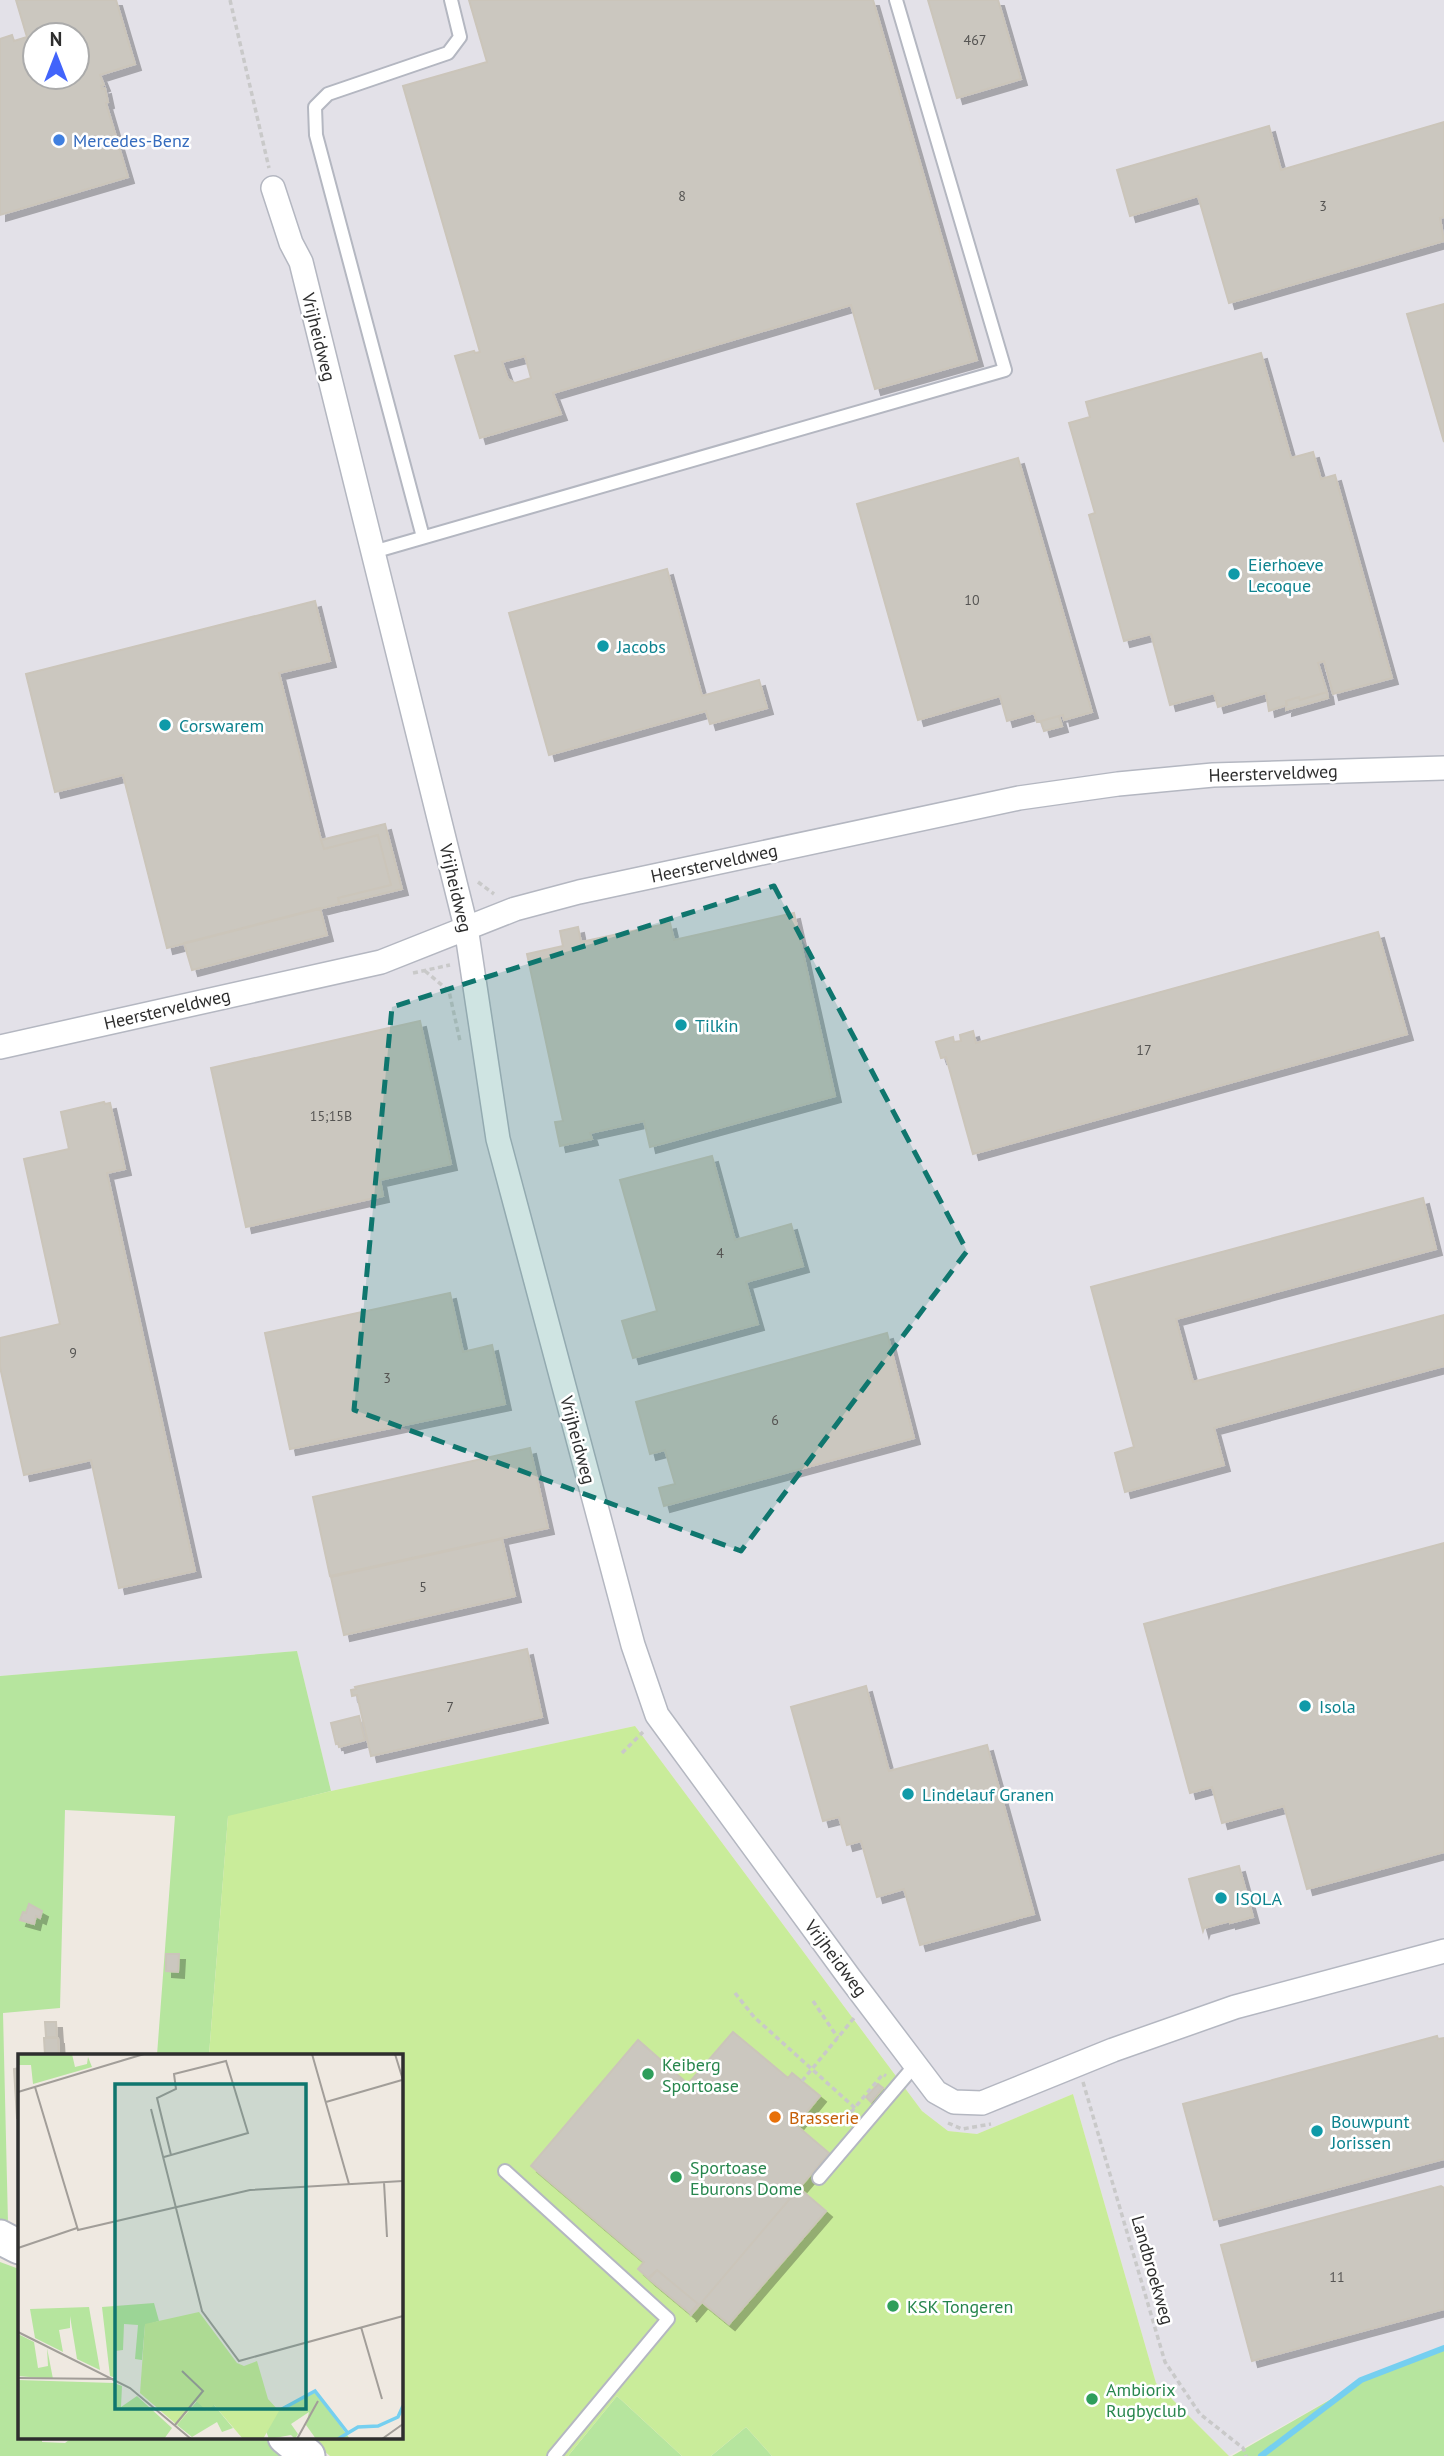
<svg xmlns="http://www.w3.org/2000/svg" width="1444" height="2456" viewBox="0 0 1444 2456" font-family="'PT Sans',sans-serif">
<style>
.industrial{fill:#e3e1e8;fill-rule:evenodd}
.green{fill:#b6e59e}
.pitch{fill:#c9ec9a}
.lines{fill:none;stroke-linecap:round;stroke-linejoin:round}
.stream{stroke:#75cff0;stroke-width:6}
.building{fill:#cbc7bf;stroke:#cbc5ba;stroke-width:2;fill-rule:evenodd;filter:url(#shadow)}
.service-casing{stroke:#b4b7c1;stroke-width:16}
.minor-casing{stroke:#b4b7c1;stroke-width:26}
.secondary-casing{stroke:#b4b7c1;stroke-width:37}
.path{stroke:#c9c9c9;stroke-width:3.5;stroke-dasharray:5 3.5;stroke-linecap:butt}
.service{stroke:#fff;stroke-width:12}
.minor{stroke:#fff;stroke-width:23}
.secondary{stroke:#fff;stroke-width:33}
.marked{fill:#0f766e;fill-opacity:0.2;stroke:#0f766e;stroke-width:5;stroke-dasharray:14 9;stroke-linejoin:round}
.shop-dot{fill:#3f7fe0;stroke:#fff;stroke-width:2.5}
.culture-dot{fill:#0f9aa8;stroke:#fff;stroke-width:2.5}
.leisure-dot{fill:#2e9e5b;stroke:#fff;stroke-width:2.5}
.food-dot{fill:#e8710a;stroke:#fff;stroke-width:2.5}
.labels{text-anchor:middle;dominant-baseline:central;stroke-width:5;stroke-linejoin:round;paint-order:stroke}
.number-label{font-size:14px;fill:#555452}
.shop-label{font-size:18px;fill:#366cbe;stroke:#fff;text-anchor:start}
.street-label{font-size:18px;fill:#2e2e2e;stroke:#fff}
.culture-label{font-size:18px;fill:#0d838f;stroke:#fff;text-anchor:start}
.leisure-label{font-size:18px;fill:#27864d;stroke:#fff;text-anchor:start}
.food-label{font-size:18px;fill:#c56008;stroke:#fff;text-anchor:start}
.inset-river{fill:none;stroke:#75cff0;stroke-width:3.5}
.inset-road{fill:none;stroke:#a29e99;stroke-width:2}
.view{fill:#0f766e;fill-opacity:0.15;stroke:#0f766e;stroke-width:3.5}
.inset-edge{fill:none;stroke:#2e2e2e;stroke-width:3.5}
</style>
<defs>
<filter id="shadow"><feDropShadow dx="6" dy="6" stdDeviation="0" flood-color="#0004"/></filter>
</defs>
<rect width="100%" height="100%" fill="#efe9e1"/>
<path class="industrial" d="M 0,0 L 1444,0 L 1444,2349 L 1366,2379 L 1229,2456 L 1156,2383 L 1073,2094 L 977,2134 L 948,2131 L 922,2111 L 635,1726 L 331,1791 L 297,1651 L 0,1676 ZM 35,35 L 77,35 L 77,77 L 35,77 Z"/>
<path class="green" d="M 297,1651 L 331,1791 L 228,1817 L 209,2055 L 157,2055 L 175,1816 L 65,1810 L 60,2008 L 3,2013 L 8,2223 L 0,2219 L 0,1676 Z
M 0,2262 L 19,2269 L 19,2437 L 42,2437 L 42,2442 L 65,2443 L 73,2437 L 267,2437 L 290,2456 L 0,2456 Z
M 1444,2349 L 1444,2456 L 1232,2456 L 1366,2379 Z
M 617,2396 L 682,2456 L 568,2456 Z
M 746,2427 L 772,2456 L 711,2456 Z"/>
<path class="pitch" d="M 635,1726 L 922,2111 L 948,2131 L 977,2134 L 1073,2094 L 1156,2383 L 1229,2456 L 772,2456 L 746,2427 L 711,2456 L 682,2456 L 617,2396 L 568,2456 L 330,2456 L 308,2437 L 401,2437 L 401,2055 L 209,2055 L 228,1816 L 331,1791 Z"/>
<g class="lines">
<path class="stream" d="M 1261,2456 L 1361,2380 L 1444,2348"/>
</g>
<path class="building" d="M 16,0 L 116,0 L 135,64 L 100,75 L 104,85 L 101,86 L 102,89 L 105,88 L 108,102 L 106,103 L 128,177 L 0,215 L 0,39 L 12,35 L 14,41 L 27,37 ZM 35,35 L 77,35 L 77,77 L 35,77 Z
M 469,0 L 873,0 L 977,360 L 875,389 L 851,305 L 553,393 L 561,414 L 480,438 L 455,356 L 474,351 L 475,353 L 480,352 L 403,86 L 487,62 ZM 525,356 L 531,378 L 515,383 L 508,379 L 502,362 Z
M 928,0 L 998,0 L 1021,79 L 957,98 Z
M 1444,122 L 1444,217 L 1440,218 L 1444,241 L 1229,303 L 1198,196 L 1130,216 L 1117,170 L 1269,126 L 1281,170 Z
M 1444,304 L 1444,442 L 1407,314 Z
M 1261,353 L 1291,458 L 1313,452 L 1321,479 L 1335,475 L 1392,678 L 1333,694 L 1324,661 L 1318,663 L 1327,692 L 1300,700 L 1299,697 L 1286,701 L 1287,705 L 1269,711 L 1266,693 L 1218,707 L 1214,693 L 1170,705 L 1151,634 L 1124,641 L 1089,515 L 1095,513 L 1069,423 L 1090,417 L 1086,402 Z
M 1018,458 L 1092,712 L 1064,720 L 1063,715 L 1037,722 L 1034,713 L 1007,721 L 1000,696 L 918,720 L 857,504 Z
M 667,569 L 702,696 L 759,680 L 767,708 L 710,724 L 706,711 L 549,755 L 509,613 Z
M 315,601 L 330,661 L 279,673 L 321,840 L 324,849 L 378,835 L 391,885 L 338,898 L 339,904 L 167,948 L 123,775 L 55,792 L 26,674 Z
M 1327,692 L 1328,698 L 1286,710 L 1286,701 L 1299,697 L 1300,700 Z
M 1059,716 L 1062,726 L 1044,731 L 1041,721 Z
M 385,824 L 402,889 L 340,904 L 338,898 L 391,885 L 378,835 L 324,849 L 321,840 Z
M 320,908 L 327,935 L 192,970 L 184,943 Z
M 794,913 L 835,1096 L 650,1147 L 644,1121 L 590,1133 L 592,1139 L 560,1146 L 555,1122 L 563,1121 L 527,954 L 563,946 L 560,931 L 578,927 L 581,942 L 670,923 L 674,940 Z
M 1378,932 L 1407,1034 L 973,1154 L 946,1057 L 941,1058 L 936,1042 L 953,1037 L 954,1042 L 961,1041 L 960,1035 L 973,1031 L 976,1043 Z
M 420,1021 L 451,1164 L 380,1180 L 383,1196 L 246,1227 L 211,1068 Z
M 104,1102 L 105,1104 L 110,1103 L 125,1169 L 107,1173 L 195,1571 L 119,1588 L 91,1460 L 24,1475 L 0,1367 L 0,1338 L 60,1324 L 24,1159 L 69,1149 L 61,1112 Z
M 712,1156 L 735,1240 L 791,1224 L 803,1266 L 746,1282 L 758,1324 L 633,1358 L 622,1321 L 657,1311 L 620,1180 Z
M 1423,1198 L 1436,1249 L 1176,1319 L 1193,1382 L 1444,1315 L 1444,1366 L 1214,1428 L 1224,1465 L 1125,1492 L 1115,1453 L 1134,1447 L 1091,1287 Z
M 450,1293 L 463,1352 L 492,1345 L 505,1404 L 290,1449 L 265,1333 Z
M 887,1333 L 914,1438 L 664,1506 L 659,1488 L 675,1484 L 665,1450 L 650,1454 L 636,1402 Z
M 530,1448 L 548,1528 L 330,1576 L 313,1497 Z
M 502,1539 L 515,1596 L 344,1635 L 331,1577 Z
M 1444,1543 L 1444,1852 L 1307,1889 L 1284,1806 L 1222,1823 L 1212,1787 L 1190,1793 L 1144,1624 Z
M 527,1649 L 542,1717 L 371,1756 L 357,1695 L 352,1696 L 351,1690 L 356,1689 L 355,1687 Z
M 866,1686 L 889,1771 L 987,1745 L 1034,1914 L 920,1945 L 904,1889 L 877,1897 L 861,1841 L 847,1845 L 839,1817 L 823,1821 L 791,1707 Z
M 359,1716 L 365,1740 L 339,1747 L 338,1743 L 336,1744 L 331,1723 Z
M 1239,1866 L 1253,1917 L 1230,1923 L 1230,1921 L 1204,1928 L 1203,1931 L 1189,1879 Z
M 29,1904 L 42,1911 L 40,1918 L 36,1916 L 34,1924 L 20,1920 L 23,1912 L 26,1913 Z
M 166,1954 L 179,1954 L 178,1972 L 166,1971 Z
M 45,2022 L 56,2022 L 57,2037 L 46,2037 Z
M 733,2032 L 788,2078 L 792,2073 L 820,2096 L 796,2125 L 829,2153 L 690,2316 L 698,2304 L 657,2270 L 648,2278 L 638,2269 L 644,2262 L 531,2166 L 638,2040 L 688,2084 Z
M 1437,2036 L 1438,2039 L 1444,2038 L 1444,2159 L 1214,2220 L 1183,2104 Z
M 44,2038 L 58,2038 L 59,2055 L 45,2055 Z
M 19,2068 L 19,2118 L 17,2118 L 14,2069 Z
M 878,2084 L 883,2088 L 871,2102 L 866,2097 Z
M 1441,2186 L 1444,2188 L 1444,2309 L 1252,2361 L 1221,2245 Z
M 799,2188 L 826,2211 L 729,2324 L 702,2302 Z
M 657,2270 L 698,2304 L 690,2313 L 649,2279 Z"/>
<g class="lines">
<defs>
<path id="service" d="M 423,537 L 316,135 L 315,107 L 328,94 L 448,53 L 460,37 L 451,0
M 373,552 L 1005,370 L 896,0
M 505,2171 L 668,2319 L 554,2456
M 819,2178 L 916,2064"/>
<path id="minor" d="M 273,188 L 291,243 L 301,262 L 466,927 L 498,1139 L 633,1645 L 657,1715 L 849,1977 L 936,2092 L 954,2102 L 982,2103 L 1113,2050 L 1235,2007 L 1444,1951
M 0,1047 L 381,962 L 515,909 L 579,892 L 1019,798 L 1118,784 L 1213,775 L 1444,768"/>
<path id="secondary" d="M 0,2237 L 19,2247
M 285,2437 L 308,2456"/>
</defs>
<use href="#service" class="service-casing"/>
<use href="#minor" class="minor-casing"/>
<use href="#secondary" class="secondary-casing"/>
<path class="path" d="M 230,0 L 269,168
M 478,882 L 494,894
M 425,971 L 449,991 L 460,1041
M 413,973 L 450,965
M 622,1753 L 643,1732
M 735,1993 L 754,2017 L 855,2108
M 813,2001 L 838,2038
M 802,2081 L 854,2018
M 1083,2082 L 1165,2362 L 1200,2414 L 1243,2448 L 1246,2456
M 849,2118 L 847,2117 L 883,2074 L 886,2076
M 948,2123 L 962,2129 L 991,2124"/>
<use href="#service" class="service"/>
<use href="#minor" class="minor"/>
<use href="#secondary" class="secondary"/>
</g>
<path class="marked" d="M 774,886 L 967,1251 L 741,1551 L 354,1410 L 392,1007 Z"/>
<circle class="shop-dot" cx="59" cy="140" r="7"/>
<g class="culture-dot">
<circle cx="1234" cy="574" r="7"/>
<circle cx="603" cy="646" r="7"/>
<circle cx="165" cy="725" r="7"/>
<circle cx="681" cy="1025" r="7"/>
<circle cx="1305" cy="1706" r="7"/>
<circle cx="908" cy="1794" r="7"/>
<circle cx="1221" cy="1898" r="7"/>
<circle cx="1317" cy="2131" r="7"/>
</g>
<g class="leisure-dot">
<circle cx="648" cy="2074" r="7"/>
<circle cx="676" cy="2177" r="7"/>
<circle cx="893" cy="2306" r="7"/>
<circle cx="1092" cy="2399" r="7"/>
</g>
<circle class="food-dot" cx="775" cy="2117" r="7"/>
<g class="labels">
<g class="number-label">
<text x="975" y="40">467</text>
<text x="682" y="196">8</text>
<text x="1323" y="206">3</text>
<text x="972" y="600">10</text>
<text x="1144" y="1050">17</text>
<text x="331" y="1116">15;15B</text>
<text x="720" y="1253">4</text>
<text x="73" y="1353">9</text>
<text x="387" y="1378">3</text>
<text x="775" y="1420">6</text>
<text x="423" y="1587">5</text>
<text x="450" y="1707">7</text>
<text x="1337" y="2277">11</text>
</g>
<g class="shop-label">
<text x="73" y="140">Mercedes-Benz</text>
</g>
<g class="street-label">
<text transform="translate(319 337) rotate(76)">Vrijheidweg</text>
<text transform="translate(1273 773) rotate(-2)">Heersterveldweg</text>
<text transform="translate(714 863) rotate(-12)">Heersterveldweg</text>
<text transform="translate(456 888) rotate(77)">Vrijheidweg</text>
<text transform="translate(167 1009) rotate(-13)">Heersterveldweg</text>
<text transform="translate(578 1440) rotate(75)">Vrijheidweg</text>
<text transform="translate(836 1958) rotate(53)">Vrijheidweg</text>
<text transform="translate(1153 2270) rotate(74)">Landbroekweg</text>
</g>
<g class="culture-label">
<text x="1248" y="564">Eierhoeve<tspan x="1248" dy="21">Lecoque</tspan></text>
<text x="617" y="646">Jacobs</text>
<text x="179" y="725">Corswarem</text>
<text x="695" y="1025">Tilkin</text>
<text x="1319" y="1706">Isola</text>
<text x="922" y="1794">Lindelauf Granen</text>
<text x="1235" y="1898">ISOLA</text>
<text x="1331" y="2121">Bouwpunt<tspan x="1331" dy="21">Jorissen</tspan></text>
</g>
<g class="leisure-label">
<text x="662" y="2064">Keiberg<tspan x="662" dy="21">Sportoase</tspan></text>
<text x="690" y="2167">Sportoase<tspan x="690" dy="21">Eburons Dome</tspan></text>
<text x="907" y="2306">KSK Tongeren</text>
<text x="1106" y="2389">Ambiorix<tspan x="1106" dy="21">Rugbyclub</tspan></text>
</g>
<g class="food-label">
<text x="789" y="2117">Brasserie</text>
</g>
</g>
<g transform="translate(18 2054)">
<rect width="385" height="385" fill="#efe9e1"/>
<path d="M 0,0 L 54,0 L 57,13 L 69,10 L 70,3 L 74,13 L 15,30 L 13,11 L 0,11 ZM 136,249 L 141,267 L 127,271 L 124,306 L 117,305 L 120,271 L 106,270 L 105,296 L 97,297 L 98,324 L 92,322 L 84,253 ZM 71,253 L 82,316 L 59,305 L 52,262 L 52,274 L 41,276 L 45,298 L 17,284 L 12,255 ZM 0,280 L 16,288 L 20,314 L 30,312 L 29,294 L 35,325 L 0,322 ZM 0,326 L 96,329 L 104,332 L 103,353 L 119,342 L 154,374 L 146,385 L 0,385 ZM 297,338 L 332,385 L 298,385 L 288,371 L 291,358 L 273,370 L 280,380 L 277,385 L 273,381 L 251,385 L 248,377 L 260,355 ZM 179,347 L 196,351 L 215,374 L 204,378 L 199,368 L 174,383 L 159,371 Z" fill="#b6e59e"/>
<path d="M 181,258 L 219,309 L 226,312 L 239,307 L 250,345 L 261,357 L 245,385 L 225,385 L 196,351 L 189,357 L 178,347 L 159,371 L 122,339 L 127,270 Z" fill="#c9ec9a"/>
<path class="inset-river" d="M 264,355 L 297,337 L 329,378M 320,385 L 340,373 L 360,372 L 380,363 L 385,352"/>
<path class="inset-road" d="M 294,0 L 331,130M 377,0 L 385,26M 17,33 L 60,176 L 232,136 L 385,127M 0,38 L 126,0M 308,48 L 384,26M 133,55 L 184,257 L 221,307 L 385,262M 146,103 L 230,79 L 208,7 L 156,20 L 158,35 L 139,44 L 153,101M 366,128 L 369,183M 0,194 L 59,174M 343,273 L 364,345M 0,278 L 112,334 L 173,385M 0,324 L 96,325M 157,371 L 185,337 L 164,317M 279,385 L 300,347M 364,385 L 385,370"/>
<path class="view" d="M 97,30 L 288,30 L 288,355 L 97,355 Z"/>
<rect width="385" height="385" class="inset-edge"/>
</g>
<g transform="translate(56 56)"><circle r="33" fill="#ffffff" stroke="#ababab" stroke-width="2"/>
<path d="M0-5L12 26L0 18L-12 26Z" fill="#4264fb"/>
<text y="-10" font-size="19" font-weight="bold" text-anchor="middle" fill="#2e2e2e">N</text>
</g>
</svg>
